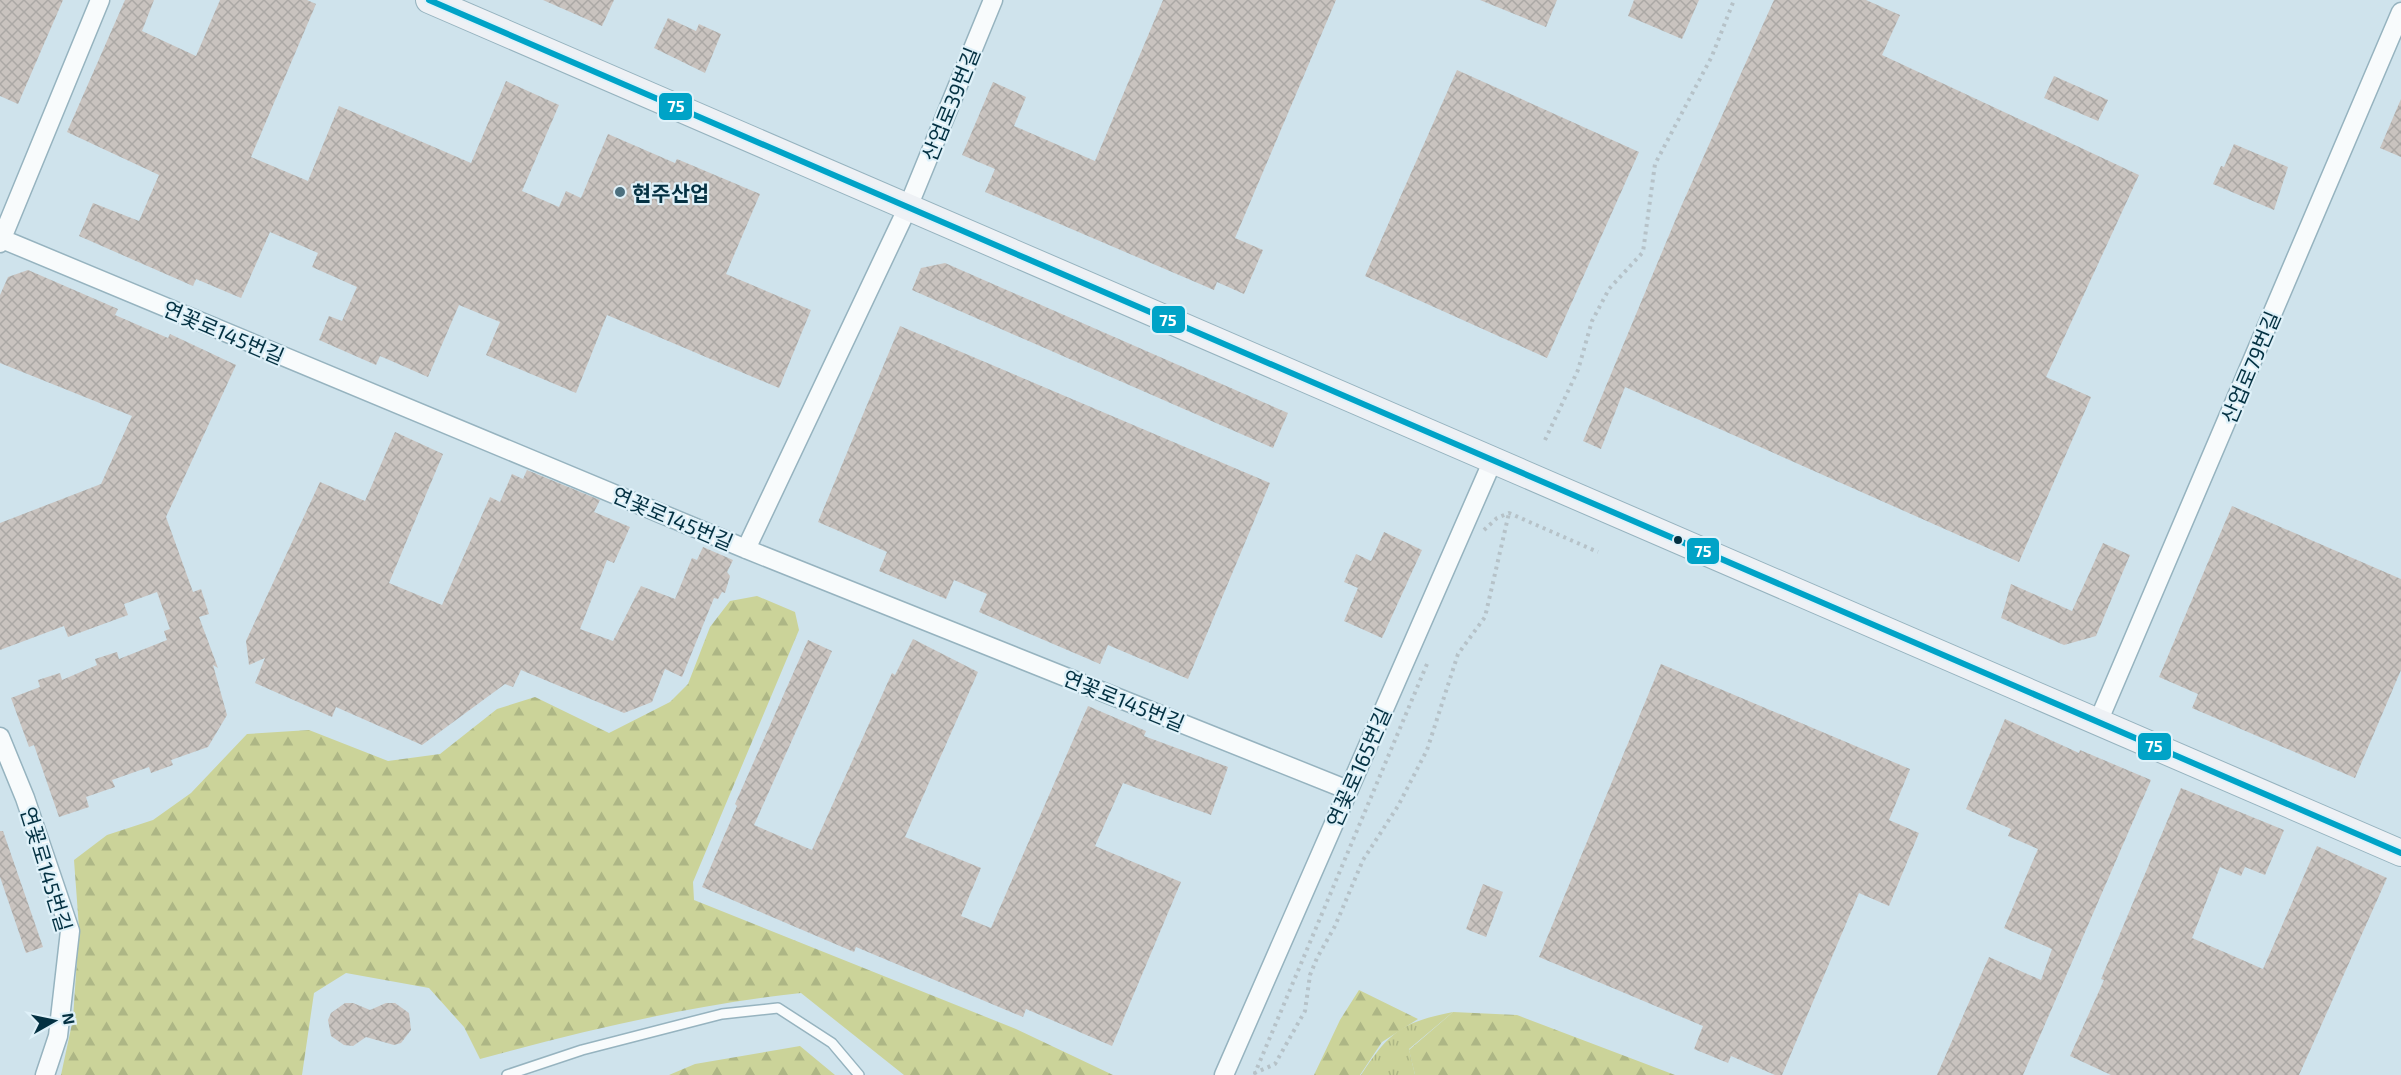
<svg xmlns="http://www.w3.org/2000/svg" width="2401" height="1075" viewBox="0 0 2401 1075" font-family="'Exo 2','Noto Sans KR',sans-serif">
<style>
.grass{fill:url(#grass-tufts)}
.forest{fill:url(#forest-firs)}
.building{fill:url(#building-cross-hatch)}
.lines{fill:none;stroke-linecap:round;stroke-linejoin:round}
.lane-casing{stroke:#96b3bf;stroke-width:12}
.street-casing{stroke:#96b3bf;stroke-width:21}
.secondary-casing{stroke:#96b3bf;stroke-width:28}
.path{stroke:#b6c2c8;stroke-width:4;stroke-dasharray:3 4.5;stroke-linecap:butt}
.lane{stroke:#f8fbfc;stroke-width:9}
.street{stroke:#f8fbfc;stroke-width:18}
.secondary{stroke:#eef1f5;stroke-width:26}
.bus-1-casing{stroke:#dff1f9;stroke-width:10}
.bus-1{stroke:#00a3c7;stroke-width:6}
.poi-dot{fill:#4b6f7e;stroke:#dff1f9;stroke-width:2}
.bus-dot{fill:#043142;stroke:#dff1f9;stroke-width:2}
.labels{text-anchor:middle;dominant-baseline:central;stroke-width:4.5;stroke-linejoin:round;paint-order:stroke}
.street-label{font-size:21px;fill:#043142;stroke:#dff1f9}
.poi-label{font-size:21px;font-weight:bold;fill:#043142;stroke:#dff1f9;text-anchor:start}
.line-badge{stroke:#dff1f9;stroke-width:2}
.badge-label{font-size:16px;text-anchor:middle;font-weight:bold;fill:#fff}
</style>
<defs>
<pattern id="grass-tufts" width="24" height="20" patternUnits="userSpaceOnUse" patternTransform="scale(1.5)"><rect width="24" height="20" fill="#cbd399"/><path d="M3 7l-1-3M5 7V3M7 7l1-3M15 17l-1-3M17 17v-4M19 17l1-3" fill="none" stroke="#adb685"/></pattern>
<pattern id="forest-firs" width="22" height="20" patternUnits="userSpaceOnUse" patternTransform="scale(1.5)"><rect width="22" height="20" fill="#cbd399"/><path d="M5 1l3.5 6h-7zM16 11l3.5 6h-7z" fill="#adb685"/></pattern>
<pattern id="building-cross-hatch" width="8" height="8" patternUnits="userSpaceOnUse" patternTransform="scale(1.5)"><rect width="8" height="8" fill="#c9c3bf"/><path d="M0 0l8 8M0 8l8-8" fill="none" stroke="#aba8a5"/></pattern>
</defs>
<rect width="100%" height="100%" fill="#cfe3ec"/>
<path class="grass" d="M 1453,1012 L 1409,1049 L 1415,1075 L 1361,1075 C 1389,1032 1402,1022 1453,1012 Z"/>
<path class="forest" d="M 757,596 L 795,612 L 799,630 L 693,882 L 694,900 L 1016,1029 L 1113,1075 L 904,1075 L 801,993 C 692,1005 586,1030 480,1059 L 464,1027 L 429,988 L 346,973 L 314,993 L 302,1075 L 61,1075 L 73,1019 L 79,928 L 74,860 L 107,835 L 153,820 L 191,793 L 247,734 L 309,730 L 388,761 L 440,754 L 497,709 L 535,697 L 609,733 L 670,702 L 688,684 L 710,627 L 730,601 Z
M 1359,990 L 1418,1019 L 1382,1042 L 1360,1075 L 1314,1075 L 1340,1020 Z
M 1453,1012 L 1517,1015 L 1675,1075 L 1415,1075 L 1409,1050 Z
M 800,1046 L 835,1075 L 669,1075 L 695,1064 Z"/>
<path class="building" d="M 0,0 L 63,0 L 18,104 L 0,96 Z
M 125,0 L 154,0 L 142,31 L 196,56 L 220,0 L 307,0 L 316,4 L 251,157 L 308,181 L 339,106 L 471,163 L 506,81 L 559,105 L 522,191 L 559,207 L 566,191 L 581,198 L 608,134 L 675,163 L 677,159 L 760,194 L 726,274 L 811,310 L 779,388 L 607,315 L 576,393 L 486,355 L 500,322 L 459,305 L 428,377 L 380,356 L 376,365 L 319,340 L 329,316 L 342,321 L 357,287 L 312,267 L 318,253 L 270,232 L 241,298 L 196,279 L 193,286 L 79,236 L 93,203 L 139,221 L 159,175 L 67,132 Z
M 543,0 L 614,0 L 602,26 Z
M 1163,0 L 1336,0 L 1235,238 L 1263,250 L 1244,294 L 1217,282 L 1214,290 L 985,192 L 995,169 L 962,155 L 993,82 L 1026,97 L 1014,126 L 1095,161 Z
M 1480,0 L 1557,0 L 1546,27 Z
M 1634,0 L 1699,0 L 1682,39 L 1628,16 Z
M 1774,0 L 1866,0 L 1900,15 L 1882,55 L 2139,175 L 2046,377 L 2091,397 L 2019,562 L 1625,387 L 1601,449 L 1583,441 L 1680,209 Z
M 668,18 L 696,31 L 699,24 L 721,34 L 705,73 L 654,48 Z
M 1457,70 L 1639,152 L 1547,358 L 1365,276 Z
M 2054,76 L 2108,100 L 2098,121 L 2044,98 Z
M 2401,99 L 2401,157 L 2380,148 Z
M 2234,144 L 2288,167 L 2274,210 L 2213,184 L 2221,166 L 2224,167 Z
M 945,263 L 1288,413 L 1273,448 L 912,290 L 921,268 Z
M 28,270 L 118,309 L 115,315 L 168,338 L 170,334 L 236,365 L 166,517 L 193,592 L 201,589 L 209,614 L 199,617 L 218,668 L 213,665 L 227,715 L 208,747 L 171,760 L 173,765 L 151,773 L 149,767 L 112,780 L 115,787 L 86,797 L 89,807 L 59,817 L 34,745 L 29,747 L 11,698 L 40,687 L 38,680 L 60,673 L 62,680 L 97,665 L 95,659 L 117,652 L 119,659 L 167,640 L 164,631 L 170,629 L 157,592 L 124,604 L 128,615 L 68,637 L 64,626 L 0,650 L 0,523 L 101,484 L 132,416 L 0,363 L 0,295 L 8,277 Z
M 900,326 L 1270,483 L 1188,679 L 1108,645 L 1100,664 L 979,612 L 987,594 L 954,580 L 946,599 L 879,571 L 887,552 L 818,522 Z
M 395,432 L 443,454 L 389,583 L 442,605 L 490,497 L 500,502 L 512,474 L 523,479 L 527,470 L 600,500 L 594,512 L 630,527 L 614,563 L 607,560 L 580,629 L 613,641 L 641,586 L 675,599 L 692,558 L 697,560 L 703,547 L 733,560 L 727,572 L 730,576 L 725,593 L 722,592 L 718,599 L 714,598 L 682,677 L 665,669 L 652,702 L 624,713 L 521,670 L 513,687 L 505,684 L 422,745 L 336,707 L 332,717 L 255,683 L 265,658 L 249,665 L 246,641 L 320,482 L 365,501 Z
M 2232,506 L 2401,579 L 2401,670 L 2355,778 L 2192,708 L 2198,694 L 2159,677 Z
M 1384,532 L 1422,550 L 1382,638 L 1344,621 L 1358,588 L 1344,582 L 1356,554 L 1371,561 Z
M 2103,543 L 2130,555 L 2096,636 L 2064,645 L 2001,618 L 2011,584 L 2072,611 Z
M 913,639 L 978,672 L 905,837 L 981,868 L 961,916 L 991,928 L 1088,706 L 1146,731 L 1144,736 L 1228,767 L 1211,815 L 1123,783 L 1095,846 L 1181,882 L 1112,1046 L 1026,1009 L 1023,1017 L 856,947 L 854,952 L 702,887 L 737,806 L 735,804 L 808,640 L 832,651 L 754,825 L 812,850 L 892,673 L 895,675 Z
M 1661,664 L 1910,769 L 1889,820 L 1919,833 L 1889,906 L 1859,893 L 1782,1075 L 1775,1075 L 1731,1056 L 1728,1063 L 1694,1049 L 1703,1026 L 1539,957 Z
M 2005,719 L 2079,753 L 2080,750 L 2151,780 L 2023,1075 L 1937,1075 L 1989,957 L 2041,980 L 2052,949 L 2004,928 L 2038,849 L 2008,836 L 2011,829 L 1966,809 Z
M 2181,788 L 2284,830 L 2265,875 L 2245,867 L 2241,876 L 2220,867 L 2192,938 L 2263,969 L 2317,846 L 2387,878 L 2299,1075 L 2111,1075 L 2070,1056 L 2104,980 L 2101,979 Z
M 0,831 L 3,831 L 43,947 L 26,953 L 0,877 Z
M 1483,884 L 1503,892 L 1486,937 L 1466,929 Z
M 345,1003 L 353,1003 L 370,1010 L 386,1003 L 395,1003 L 409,1013 L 411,1030 L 401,1043 L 394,1045 L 366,1037 L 353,1046 L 344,1045 L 331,1036 L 328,1020 L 331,1013 Z"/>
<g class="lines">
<defs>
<path id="lane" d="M 507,1075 L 582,1050 L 722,1014 L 778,1008 L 832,1043 L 859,1075"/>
<path id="street" d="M 2,239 L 746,549 L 1348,790
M 0,243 L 100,0
M 746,549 L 908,207 L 993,0
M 2098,722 L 2401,12
M 0,737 L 25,798 L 70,931 L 58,1036 L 45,1075
M 1224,1075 L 1493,460"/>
<path id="secondary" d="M 429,0 L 2401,853"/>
</defs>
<use href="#lane" class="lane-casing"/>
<use href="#street" class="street-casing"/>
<use href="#secondary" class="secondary-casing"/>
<path class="path" d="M 1545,440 L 1578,370 L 1592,321 L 1609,289 L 1643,252 L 1655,164 L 1712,56 L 1734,0
M 1484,530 L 1497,518 L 1509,513 L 1598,552
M 1427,664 L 1255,1073 L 1275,1064 L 1305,1011 L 1310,975 L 1317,958 L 1335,926 L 1363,860 L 1398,806 L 1427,750 L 1458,654 L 1485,617 L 1509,513"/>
<use href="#lane" class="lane"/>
<use href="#street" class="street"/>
<use href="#secondary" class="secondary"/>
<defs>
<path id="bus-1" d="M 429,0 L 2401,853"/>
</defs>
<use href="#bus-1" class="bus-1-casing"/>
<use href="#bus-1" class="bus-1"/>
</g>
<circle class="poi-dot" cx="620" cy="192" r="6"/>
<circle class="bus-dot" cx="1678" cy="540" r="5"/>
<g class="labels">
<g class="street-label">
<text transform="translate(950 104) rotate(-68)">산업로39번길</text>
<text transform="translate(224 332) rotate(23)">연꽃로145번길</text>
<text transform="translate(2250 367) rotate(-67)">산업로79번길</text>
<text transform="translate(673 518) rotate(23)">연꽃로145번길</text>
<text transform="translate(1124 700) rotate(22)">연꽃로145번길</text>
<text transform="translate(1358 767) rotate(-66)">연꽃로165번길</text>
<text transform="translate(47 869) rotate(73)">연꽃로145번길</text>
</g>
<g class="poi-label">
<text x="632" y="192">현주산업</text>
</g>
</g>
<g class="line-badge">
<rect x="658" y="92" width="35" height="29" rx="6" fill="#00a3c7"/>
<rect x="1151" y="305" width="35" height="29" rx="6" fill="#00a3c7"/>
<rect x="1686" y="537" width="34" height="28" rx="6" fill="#00a3c7"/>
<rect x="2137" y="732" width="35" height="29" rx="6" fill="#00a3c7"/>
</g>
<g class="badge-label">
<text x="676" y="112">75</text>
<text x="1168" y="326">75</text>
<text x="1703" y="557">75</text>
<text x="2154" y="752">75</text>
</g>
<g transform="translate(54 1021) rotate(81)" stroke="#dff1f9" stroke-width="4.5" paint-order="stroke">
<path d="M0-4.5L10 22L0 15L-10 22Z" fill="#043142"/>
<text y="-9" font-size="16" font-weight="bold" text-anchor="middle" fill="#043142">N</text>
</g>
</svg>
